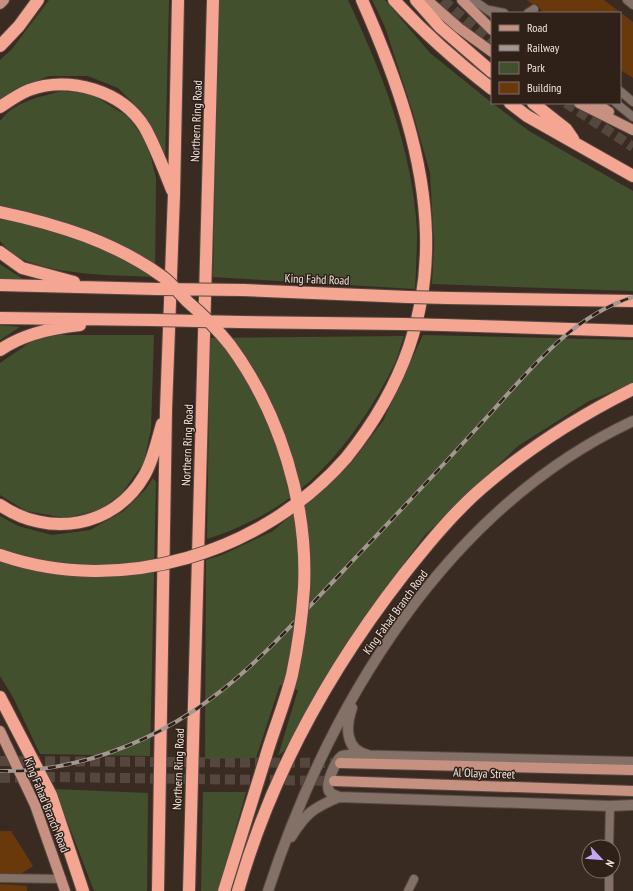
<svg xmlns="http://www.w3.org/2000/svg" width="633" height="891" viewBox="0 0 633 891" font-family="'PT Sans Narrow',sans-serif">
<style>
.green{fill:#43502d}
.building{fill:#6a390b}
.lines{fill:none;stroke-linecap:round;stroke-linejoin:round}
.primary-tunnel{stroke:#55473e;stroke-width:10;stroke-dasharray:10 5;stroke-linecap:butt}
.minor-casing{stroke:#574942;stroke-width:10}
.tertiary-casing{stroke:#574942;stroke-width:12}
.primary-casing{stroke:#574942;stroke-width:12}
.motorway-casing{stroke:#574942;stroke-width:14}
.minor{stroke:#837167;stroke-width:8}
.tertiary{stroke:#837167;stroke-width:10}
.primary{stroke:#c79181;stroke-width:10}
.motorway{stroke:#f4a693;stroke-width:12}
.rail-casing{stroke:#a39790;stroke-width:4}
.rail{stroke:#302118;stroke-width:2.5;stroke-dasharray:8;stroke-linecap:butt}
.motorway-bridge-casing{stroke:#574942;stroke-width:14;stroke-linecap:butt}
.motorway-bridge{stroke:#f4a693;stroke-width:12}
.labels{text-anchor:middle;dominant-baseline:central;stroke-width:3;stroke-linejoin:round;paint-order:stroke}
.street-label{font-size:12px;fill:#efe4df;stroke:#302118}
</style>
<rect width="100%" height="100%" fill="#3a2b22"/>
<path class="green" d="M 49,0 L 169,0 L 165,163 L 145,115 L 118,88 L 88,76 L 49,76 L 15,89 L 0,101 L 0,60 L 12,49 Z
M 219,0 L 348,0 C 382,73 413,150 417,231 C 417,250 416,270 415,289 L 213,277 Z
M 372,0 L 385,0 L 430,53 L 492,103 L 529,131 L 633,191 L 633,291 L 432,284 L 434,244 L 430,173 L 412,110 L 385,27 Z
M 62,91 L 91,94 L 127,116 L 147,142 L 156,178 L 155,277 C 115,275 42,276 10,252 C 7,249 3,244 0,241 L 0,121 C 15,101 40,97 62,91 Z
M 0,264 L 23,279 L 0,279 Z
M 0,325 L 20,327 L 0,340 Z
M 58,335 L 154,335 L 151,429 L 144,462 L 122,493 L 101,509 L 66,518 L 26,511 L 0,495 L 0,363 L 32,341 Z
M 423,335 L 633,340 L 633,383 L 589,401 L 518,446 L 425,535 L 364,617 L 285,750 L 278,756 L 298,690 L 280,685 L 256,758 L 205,759 L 206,560 L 222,555 L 273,531 L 352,462 L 383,421 Z
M 404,336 C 400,346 398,358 393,367 C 365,423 324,479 270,511 C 250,523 229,532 207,539 L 210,338 Z
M 153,478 L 156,482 L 150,756 L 40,754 L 13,697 L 0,676 L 0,516 L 18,526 L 52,535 L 90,530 L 124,511 L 146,489 Z
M 55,789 L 148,793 L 147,891 L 94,891 Z
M 203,792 L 246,792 L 218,891 L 201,891 Z"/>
<path class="building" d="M 527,0 L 604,0 L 633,22 L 633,78 L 620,70 L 620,13 L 543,13 L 537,4 L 532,4 Z
M 0,831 L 11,831 L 33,866 L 22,873 L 0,873 Z
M 0,884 L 27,886 L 27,891 L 0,891 Z"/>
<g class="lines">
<path class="primary-tunnel" d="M 443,0 L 492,43
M 566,103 L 633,147
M 0,761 L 340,763
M 0,778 L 52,777 L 334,781"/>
<defs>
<path id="minor" d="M 473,0 L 492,13
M 627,0 L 633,5
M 489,10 L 504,13
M 528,13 L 534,9
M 620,91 L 633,102
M 616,103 L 633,117
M 609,847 L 610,806
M 0,878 L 62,879
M 408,891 L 414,879
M 609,891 L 609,871"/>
<path id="tertiary" d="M 352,708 C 346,725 344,750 368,755
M 633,762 L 348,755 C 346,755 344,755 342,756 C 336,760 325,784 329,791 C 331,795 336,795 339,797 L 610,806 L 633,805
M 291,837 C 306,813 313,808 339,797
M 268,891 C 330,702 447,508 633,421"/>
<path id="primary" d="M 427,0 L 459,28 L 492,52
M 462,0 L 492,30
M 0,4 L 4,0
M 579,103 L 633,130
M 595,103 L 609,112
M 0,731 L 35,805 L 65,891
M 340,763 L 633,770
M 334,781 L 633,791"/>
<path id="motorway" d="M 394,0 C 424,33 457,62 492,89
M 416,0 L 440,27 L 492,72
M 0,46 L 19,26 L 38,0
M 510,103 L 527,116 L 633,176
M 533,103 L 566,129 L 573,139
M 0,107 C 9,101 19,94 29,90 C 69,75 123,91 145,128 C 156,148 164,170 172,190
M 0,252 L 22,268 L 74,282
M 0,285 L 157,289
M 243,290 L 408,297
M 448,298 L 633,301
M 0,318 L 153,320
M 240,322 L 402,324
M 443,325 L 633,331
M 0,350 C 23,334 51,328 80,325
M 346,458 C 466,309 434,162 362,0
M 0,505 C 48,538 114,528 144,476 C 153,461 157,441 162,424
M 0,697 L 51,795 L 83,891
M 158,891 L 166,410 L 174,194 L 178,0
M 189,891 L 213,0
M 224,891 L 266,756
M 238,891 C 271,775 330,669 404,574 C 428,544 453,513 482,488 C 528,448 579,416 633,389"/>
</defs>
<use href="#minor" class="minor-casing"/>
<use href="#tertiary" class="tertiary-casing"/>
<use href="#primary" class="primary-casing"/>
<use href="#motorway" class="motorway-casing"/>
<use href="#minor" class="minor"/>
<use href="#tertiary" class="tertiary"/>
<use href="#primary" class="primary"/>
<use href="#motorway" class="motorway"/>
<defs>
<path id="rail" d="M 0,771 C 32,772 62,767 93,758 C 207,724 266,652 344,570 C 392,519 440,469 487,417 C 530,370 570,317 633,297"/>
</defs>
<use href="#rail" class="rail-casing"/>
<use href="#rail" class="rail"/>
<defs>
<path id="motorway-bridge" d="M 0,212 C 57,224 115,242 163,277 C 172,284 180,294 188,302 C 203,315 218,330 230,345 C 280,413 308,504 304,588 C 302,617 298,647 292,675 C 285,703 274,729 266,756
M 157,289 L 243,290
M 408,297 L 448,298
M 153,320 L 240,322
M 402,324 L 443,325
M 0,555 C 121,597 263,553 346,458"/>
</defs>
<use href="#motorway-bridge" class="motorway-bridge-casing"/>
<use href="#motorway-bridge" class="motorway-bridge"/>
</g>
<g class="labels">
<g class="street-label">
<text transform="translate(196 121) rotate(-88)">Northern Ring Road</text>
<text transform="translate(317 279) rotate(2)">King Fahd Road</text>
<text transform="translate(187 445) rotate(-88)">Northern Ring Road</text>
<text transform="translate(395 612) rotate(-54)">King Fahad Branch Road</text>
<text transform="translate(178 769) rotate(-88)">Northern Ring Road</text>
<text transform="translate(484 773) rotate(2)">Al Olaya Street</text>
<text transform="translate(47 805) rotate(68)">King Fahad Branch Road</text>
</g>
</g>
<rect x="491" y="12" width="130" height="92" fill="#302118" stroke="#7c6f68"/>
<rect x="499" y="25" width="20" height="6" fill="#c79181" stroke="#7c6f68"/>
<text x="527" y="32" font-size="12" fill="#efe4df">Road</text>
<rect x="499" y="45" width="20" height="6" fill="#a39790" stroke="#7c6f68"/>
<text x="527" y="52" font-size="12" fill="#efe4df">Railway</text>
<rect x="499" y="62" width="20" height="12" fill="#43502d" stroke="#7c6f68"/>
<text x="527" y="72" font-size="12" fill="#efe4df">Park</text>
<rect x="499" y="82" width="20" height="12" fill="#6a390b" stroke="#7c6f68"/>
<text x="527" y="92" font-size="12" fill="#efe4df">Building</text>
<g transform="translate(601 859) rotate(116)"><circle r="19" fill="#302118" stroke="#7c6f68"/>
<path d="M0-3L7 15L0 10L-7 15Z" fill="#c0a8f4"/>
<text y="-6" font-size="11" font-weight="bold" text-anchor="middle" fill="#efe4df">N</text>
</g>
</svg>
